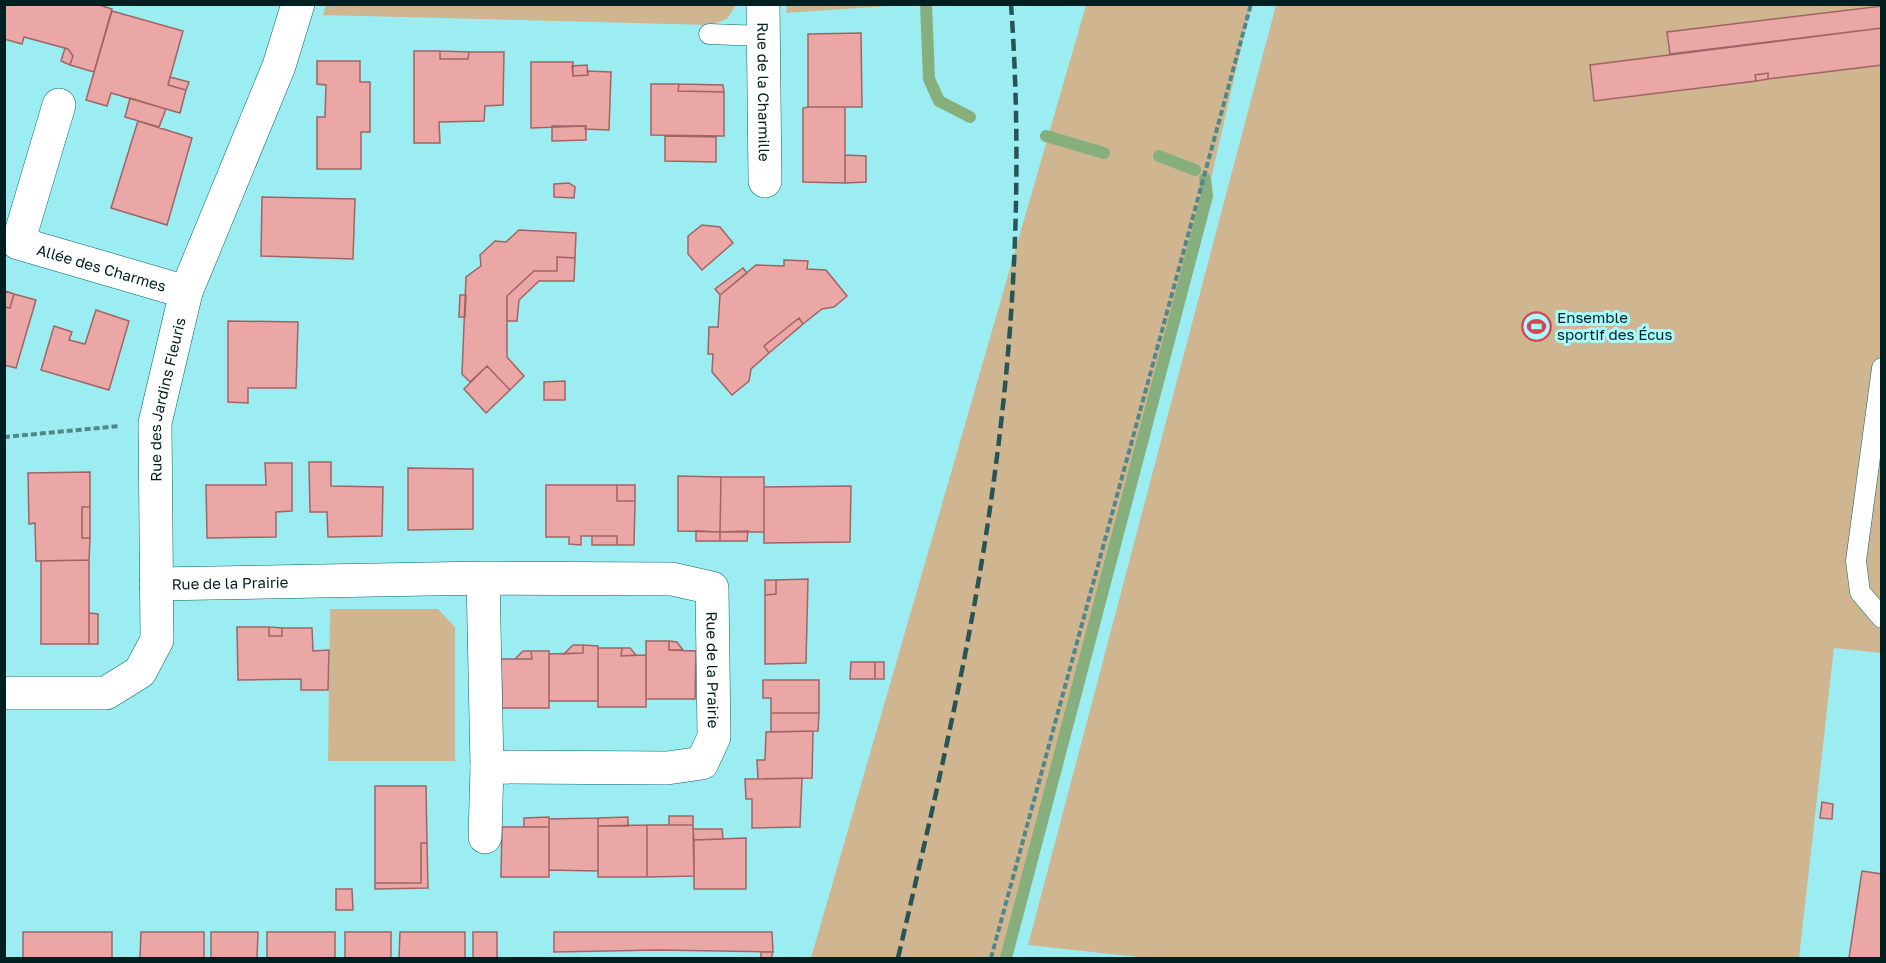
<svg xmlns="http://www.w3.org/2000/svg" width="1886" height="963" viewBox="0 0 1886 963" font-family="'Golos Text',sans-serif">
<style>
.green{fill:#cfb690}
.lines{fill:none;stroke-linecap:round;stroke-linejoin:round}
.stream{stroke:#87af7d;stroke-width:12}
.building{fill:#eaa7a6;stroke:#a16464;stroke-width:1.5}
.lane-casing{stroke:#00676b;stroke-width:21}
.street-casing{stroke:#00676b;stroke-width:34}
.path{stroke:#4f878a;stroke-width:4;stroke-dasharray:6 3;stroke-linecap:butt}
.lane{stroke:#fff;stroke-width:20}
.street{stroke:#fff;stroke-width:33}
.rail{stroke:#285456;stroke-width:4.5;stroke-dasharray:12 6;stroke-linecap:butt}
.labels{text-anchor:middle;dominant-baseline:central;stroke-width:6;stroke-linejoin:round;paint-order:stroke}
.street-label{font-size:15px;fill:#001f21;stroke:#a9fbfe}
.poi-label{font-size:15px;fill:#001f21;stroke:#a9fbfe;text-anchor:start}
</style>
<rect width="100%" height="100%" fill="#9cedf1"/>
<path class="green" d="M 326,4 L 736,5 L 727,19 L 710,25 L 323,15 Z
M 787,5 L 787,4 L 902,5 L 786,13 Z
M 1086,5 L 1251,5 L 1207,196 L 1006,958 L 811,958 Z
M 1276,5 L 1881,5 L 1881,653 L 1834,648 L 1799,958 L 1147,958 L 1028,945 Z
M 330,609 L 438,609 L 455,627 L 455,761 L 328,761 Z"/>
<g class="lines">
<path class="stream" d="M 926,4 L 929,79 L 939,101 L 970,117
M 1046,136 L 1104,153
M 1159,156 L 1195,170
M 1006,958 L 1207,196 L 1205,179"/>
</g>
<path class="building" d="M 4,4 L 96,4 L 112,9 L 94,72 L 70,65 L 73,56 L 68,49 L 24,37 L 22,44 L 4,39 Z
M 1882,6 L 1882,28 L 1670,54 L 1667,32 Z
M 112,11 L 183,31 L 168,85 L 186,90 L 180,113 L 111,93 L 107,106 L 86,100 Z
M 1882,28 L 1882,65 L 1768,79 L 1768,73 L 1755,75 L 1756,81 L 1594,101 L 1590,65 Z
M 861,33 L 862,107 L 808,107 L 808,34 Z
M 65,48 L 68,49 L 73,56 L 70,65 L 61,61 Z
M 414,51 L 440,51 L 440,59 L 468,59 L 469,52 L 504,52 L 503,105 L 485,106 L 484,121 L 439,122 L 440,143 L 414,143 Z
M 440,51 L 469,52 L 468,59 L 440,59 Z
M 317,61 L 360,61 L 360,82 L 370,82 L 370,132 L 361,132 L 361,169 L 317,169 L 317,117 L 325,117 L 326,85 L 317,84 Z
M 531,62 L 573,62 L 573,76 L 588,75 L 587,71 L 611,72 L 609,130 L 585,129 L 586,126 L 531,128 Z
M 587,65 L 588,75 L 573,76 L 572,66 Z
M 1768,73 L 1768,79 L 1756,81 L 1755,75 Z
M 170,77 L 189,82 L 186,90 L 168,85 Z
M 651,84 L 679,84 L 678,91 L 724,92 L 724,136 L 651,135 Z
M 679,84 L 723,85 L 724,92 L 678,91 Z
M 130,98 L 166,109 L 159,127 L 125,117 Z
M 808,107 L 845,107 L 845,183 L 803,182 L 803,108 Z
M 138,121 L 192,138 L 167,225 L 111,208 Z
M 552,126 L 586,126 L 586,140 L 552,141 Z
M 665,136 L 716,137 L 716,162 L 665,161 Z
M 845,155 L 866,156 L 866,182 L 845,183 Z
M 569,183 L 575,187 L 574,198 L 554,197 L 554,184 Z
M 262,197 L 355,199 L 353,259 L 261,256 Z
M 702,225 L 720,227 L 733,243 L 702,270 L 688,254 L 688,236 Z
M 519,230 L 576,233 L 575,258 L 557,257 L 557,271 L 534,271 L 507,296 L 507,357 L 524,376 L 510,390 L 487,366 L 470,382 L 462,374 L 466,277 L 481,266 L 480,255 L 495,241 L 506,242 Z
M 557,257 L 575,258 L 574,281 L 539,281 L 519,300 L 517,321 L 507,321 L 507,296 L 534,271 L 557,271 Z
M 784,260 L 808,261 L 807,269 L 826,270 L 847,296 L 834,307 L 822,309 L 803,324 L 799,318 L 764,346 L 769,353 L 751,369 L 749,381 L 732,395 L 712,372 L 713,354 L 708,354 L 709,327 L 718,327 L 720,295 L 756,265 L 784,266 Z
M 743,268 L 747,273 L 720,295 L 715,289 Z
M 5,291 L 14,294 L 10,308 L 4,307 Z
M 14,294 L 36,300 L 16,368 L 4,365 L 4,307 L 10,308 Z
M 460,295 L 466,295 L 465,317 L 459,317 Z
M 96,310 L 129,321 L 109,390 L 41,370 L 54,326 L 72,332 L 69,340 L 85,344 Z
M 799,318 L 803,324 L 769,353 L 764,346 Z
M 228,321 L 298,322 L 296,388 L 248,388 L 248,403 L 228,402 Z
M 487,366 L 510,390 L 486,413 L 464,389 Z
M 565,381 L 565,400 L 544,400 L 544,382 Z
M 309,462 L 331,462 L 331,486 L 383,487 L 382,536 L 328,537 L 327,512 L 310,512 Z
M 265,463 L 292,463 L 292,511 L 276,512 L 276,537 L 207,538 L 206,485 L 266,485 Z
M 408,468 L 473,469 L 473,529 L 408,530 Z
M 90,472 L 90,507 L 82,507 L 82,538 L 90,538 L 89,560 L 36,561 L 35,523 L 29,524 L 28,473 Z
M 678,476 L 721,477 L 720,532 L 678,531 Z
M 721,477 L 764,477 L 764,532 L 720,532 Z
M 546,485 L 617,485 L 617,501 L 635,501 L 634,545 L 617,545 L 617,536 L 581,536 L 581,545 L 569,544 L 569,537 L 546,537 Z
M 617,485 L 635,485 L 635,501 L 617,501 Z
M 851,486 L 850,542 L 764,543 L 764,487 Z
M 82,507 L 90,507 L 90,538 L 82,538 Z
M 696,531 L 720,532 L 720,541 L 696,541 Z
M 748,531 L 747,541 L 720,541 L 720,532 Z
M 592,536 L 617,536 L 617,545 L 592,545 Z
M 89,560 L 89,644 L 41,644 L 41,561 Z
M 808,579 L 806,663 L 765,664 L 765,595 L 776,594 L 776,580 Z
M 765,580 L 776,580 L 776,594 L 765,595 Z
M 89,613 L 98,614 L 98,644 L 89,644 Z
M 237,627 L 269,627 L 269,636 L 282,636 L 282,628 L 312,628 L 313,651 L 329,650 L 328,690 L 301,690 L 301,679 L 238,680 Z
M 269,627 L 282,628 L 282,636 L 269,636 Z
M 646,641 L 669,641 L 669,650 L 696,651 L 695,699 L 646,699 Z
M 669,641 L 677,642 L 683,650 L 669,650 Z
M 573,645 L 583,645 L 583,653 L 564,654 Z
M 583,645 L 598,646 L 598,701 L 549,701 L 549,654 L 583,653 Z
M 598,648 L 622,648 L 621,656 L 646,655 L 646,707 L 598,707 Z
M 622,648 L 630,648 L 636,655 L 621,656 Z
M 523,651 L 531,651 L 532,659 L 515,659 Z
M 531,651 L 549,651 L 549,708 L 502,708 L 501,659 L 532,659 Z
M 851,662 L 875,662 L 875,679 L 850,679 Z
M 875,662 L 884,662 L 884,679 L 875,679 Z
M 763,680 L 819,680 L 819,713 L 771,713 L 771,698 L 763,698 Z
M 771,713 L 819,713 L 818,731 L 771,732 Z
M 813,731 L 812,778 L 758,779 L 757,760 L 765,760 L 766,732 Z
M 802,778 L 800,827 L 752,828 L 752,799 L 746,799 L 745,779 Z
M 375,786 L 426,786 L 427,843 L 421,843 L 421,883 L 375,883 Z
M 1822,802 L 1833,804 L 1832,819 L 1820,818 Z
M 669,816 L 693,816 L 693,825 L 669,825 Z
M 549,817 L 549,827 L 524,827 L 524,818 Z
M 628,817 L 628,826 L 598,826 L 598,818 Z
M 598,818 L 598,871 L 549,870 L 549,819 Z
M 647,825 L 693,825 L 694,876 L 647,877 Z
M 647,825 L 647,877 L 598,877 L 598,826 Z
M 502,827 L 549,827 L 549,877 L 501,877 Z
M 693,829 L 722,829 L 723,839 L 694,840 Z
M 746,838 L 746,889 L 694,889 L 694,840 Z
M 421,843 L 427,843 L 428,888 L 375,889 L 375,883 L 421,883 Z
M 1862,871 L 1882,874 L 1882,958 L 1849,958 Z
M 336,889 L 352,889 L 353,910 L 336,910 Z
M 23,932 L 112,932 L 112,958 L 23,958 Z
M 141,932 L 204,932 L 204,958 L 140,958 Z
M 211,932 L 258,932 L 257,958 L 211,958 Z
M 267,932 L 335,932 L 335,958 L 267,958 Z
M 345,932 L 391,932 L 391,958 L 345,958 Z
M 400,932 L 465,932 L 465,958 L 399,958 Z
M 473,932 L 497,932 L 497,958 L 473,958 Z
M 554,932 L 772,932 L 773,952 L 659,950 L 554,952 Z
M 761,952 L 773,952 L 771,958 L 761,958 Z"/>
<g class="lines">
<defs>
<path id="lane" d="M 709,34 L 763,36
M 1882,368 L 1856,561 L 1860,592 L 1882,618"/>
<g id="street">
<path id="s1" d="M 763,4 L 765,181"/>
<path id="s2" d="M 59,105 L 18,243 L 186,292"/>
<path id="s3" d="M 156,584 L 483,578 L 672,579 L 712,588 L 714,737 L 702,763 L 667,768 L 487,767 L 483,578"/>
<path id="s4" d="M 4,693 L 106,693 L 140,672 L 157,640 L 155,423 L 186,292 L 279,66 L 298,4"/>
<path d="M 485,837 L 487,767"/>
</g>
</defs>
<use href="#lane" class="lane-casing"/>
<use href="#street" class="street-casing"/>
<path class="path" d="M 4,437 L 120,426
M 991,958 L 1251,4"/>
<use href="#lane" class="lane"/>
<use href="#street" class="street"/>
<path class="rail" d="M 898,958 C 936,795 975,631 996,464 C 1016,312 1022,157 1011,4"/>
</g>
<defs>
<symbol id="stadium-ring" viewBox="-11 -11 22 22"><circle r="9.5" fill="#a9fbfe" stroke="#d54452" stroke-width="1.5"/><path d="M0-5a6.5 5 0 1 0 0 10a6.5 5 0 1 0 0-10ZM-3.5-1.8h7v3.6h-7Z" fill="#d54452"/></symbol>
</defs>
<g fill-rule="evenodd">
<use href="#stadium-ring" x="1520" y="310" width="33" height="33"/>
</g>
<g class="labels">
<g class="street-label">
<text stroke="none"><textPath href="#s1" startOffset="88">Rue de la Charmille</textPath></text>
<text stroke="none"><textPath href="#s2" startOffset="231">Allée des Charmes</textPath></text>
<text stroke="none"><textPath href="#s4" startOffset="420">Rue des Jardins Fleuris</textPath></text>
<text stroke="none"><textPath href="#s3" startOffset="74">Rue de la Prairie</textPath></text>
<text stroke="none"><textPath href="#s3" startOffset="639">Rue de la Prairie</textPath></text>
</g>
<g class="poi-label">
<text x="1557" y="317">Ensemble<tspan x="1557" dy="17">sportif des Écus</tspan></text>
</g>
</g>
<rect width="1886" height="963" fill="none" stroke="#001f21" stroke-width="12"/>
</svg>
